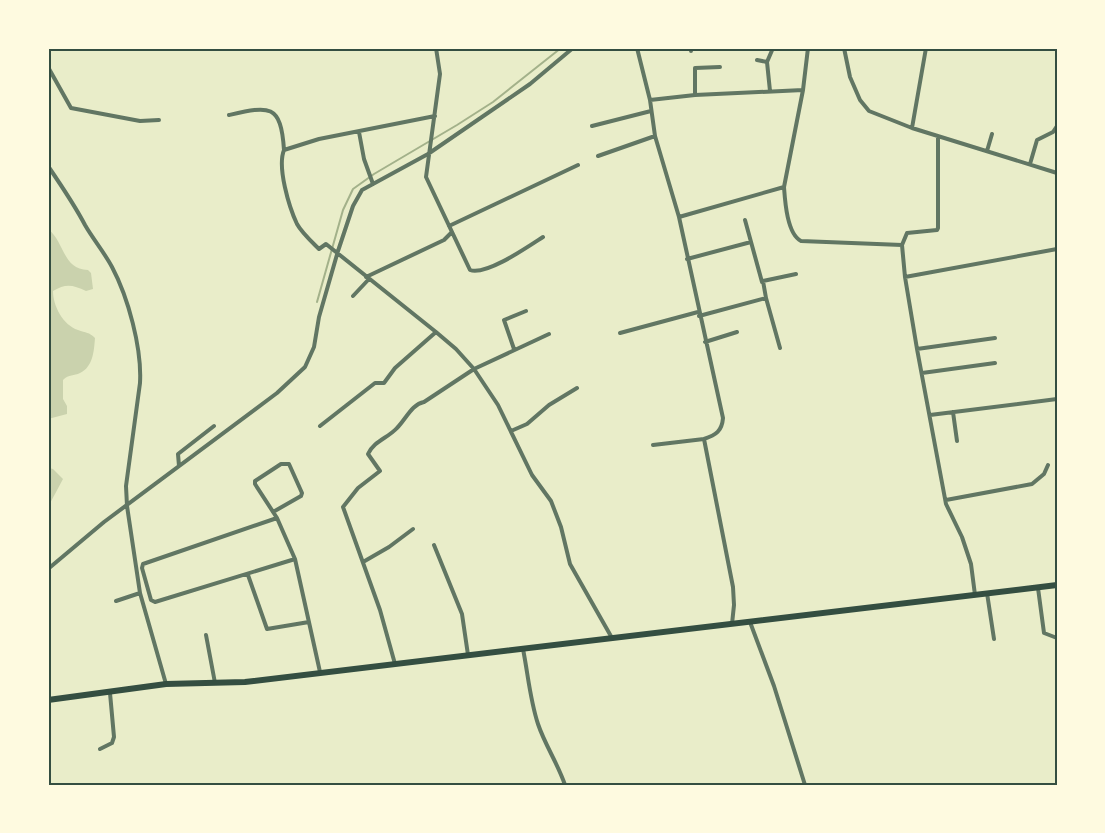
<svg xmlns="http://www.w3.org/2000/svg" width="1105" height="833" viewBox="0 0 1105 833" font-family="'Roboto Serif',serif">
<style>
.green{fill:#cad2ad}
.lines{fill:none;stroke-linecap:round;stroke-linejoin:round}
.stream{stroke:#a3b18a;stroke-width:2}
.minor{stroke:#617663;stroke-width:4}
.primary{stroke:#344e41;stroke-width:6}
.neatline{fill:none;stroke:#344e41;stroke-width:2}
</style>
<rect width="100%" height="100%" fill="#e9edc9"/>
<path class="green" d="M 48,229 C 65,242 62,269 88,270 L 91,273 L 93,289 L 86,291 C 73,285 66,283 53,291 C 53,306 63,325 78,330 C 86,333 89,332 95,338 C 94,351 93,367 80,373 C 74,376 69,374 63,380 L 63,399 L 67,406 L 67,414 L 48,419 Z
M 49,468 L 53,469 L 63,479 L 48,507 Z"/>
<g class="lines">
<path class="stream" d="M 317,302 L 343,210 L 353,189 L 374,174 L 457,125 L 493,102 L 561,48"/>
<path class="minor" d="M 436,48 L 440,74 L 426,177 L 470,270 C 486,276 529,246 543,237
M 637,48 L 650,100 L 655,136 L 679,217 L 723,418 C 722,431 716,435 704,439 L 733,587 L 734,605 L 732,624
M 691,48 L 691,51
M 844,48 L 850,77 L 860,100 L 869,111 L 912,128 L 1057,173
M 757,60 L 767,62
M 48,67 L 71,108 L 140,121 L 159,120
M 770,91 L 767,62 L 773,48
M 695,95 L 695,68 L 720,67
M 650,100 L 695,95 L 803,90
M 229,115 C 269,106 281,103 284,150
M 435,116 L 319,139 L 284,150 C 277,167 289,207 297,224 C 302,233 312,242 319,249 L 326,244 L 436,332 L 456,349 L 474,369 L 498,405 L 532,475 L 551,501 L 561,527 L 570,564 L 612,638
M 592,126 L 651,111
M 912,128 L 926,48
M 359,132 L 364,159 L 373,184
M 938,136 L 938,228 L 937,230 L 907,233 L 902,245 L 905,277 L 917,349 L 946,504 L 962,537 L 971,564 L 975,595
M 987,151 L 992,134
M 598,156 L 655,136
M 1030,164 L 1037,140 L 1053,132 L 1057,126
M 48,166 C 61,185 74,204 85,225 C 93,239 104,252 112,267 C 128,297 142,348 140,383 L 126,486 L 127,506 L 140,593 L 166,684
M 784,187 C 785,201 787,234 801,241 L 902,245
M 679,217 L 784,187 L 803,90 L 808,48
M 745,220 L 762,282
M 449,226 L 578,165
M 687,259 L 751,242
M 366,277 L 444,240 L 452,232
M 905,277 L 1057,249
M 353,296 L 369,279
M 766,298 L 763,281 L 796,274
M 699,316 L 766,298 L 780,348
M 620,333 L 698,312
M 705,342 L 737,332
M 514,349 L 504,320 L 526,311
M 917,349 L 995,338
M 922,373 L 995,363
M 953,412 L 957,441
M 930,415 L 1057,399
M 320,426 L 375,383 L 384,383 L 395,368 L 436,332
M 511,431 L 527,424 L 549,405 L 577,388
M 653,445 L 704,439
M 179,466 L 178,454 L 214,426
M 946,500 L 1032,484 L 1044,474 L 1048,465
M 273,512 L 301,496 L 302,493 L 289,464 L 281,464 L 255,481 L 255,484 L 277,518 L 295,559 L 320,672
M 277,518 L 143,564 L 142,568 L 151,600 L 155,602 L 295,559
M 434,545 L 462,614 L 468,655
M 363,562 L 389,547 L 413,529
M 48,569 L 104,522 L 277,393 L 305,367 L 314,347 L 319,317 L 338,251 L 353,206 L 362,190 L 428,154 L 530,84 L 573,48
M 248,575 L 267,629 L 309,622
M 1038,588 L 1044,633 L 1057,638
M 987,593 L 994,639
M 116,601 L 140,593
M 750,622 L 774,686 L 805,785
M 206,635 L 215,683
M 523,649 C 528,674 530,700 538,724 C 545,745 558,764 565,785
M 395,664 L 380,610 L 343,507 L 358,488 L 380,471 L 368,454 C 374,441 388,438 397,428 C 406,419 412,404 424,402 L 474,369 L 549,334
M 100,749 L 112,743 L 114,737 L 110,693"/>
<path class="primary" d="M 48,700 L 166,684 L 245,682 L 1057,585"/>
</g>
<rect width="1105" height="833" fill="none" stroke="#fefae0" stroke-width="99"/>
<rect x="50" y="50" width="1006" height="734" class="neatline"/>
</svg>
